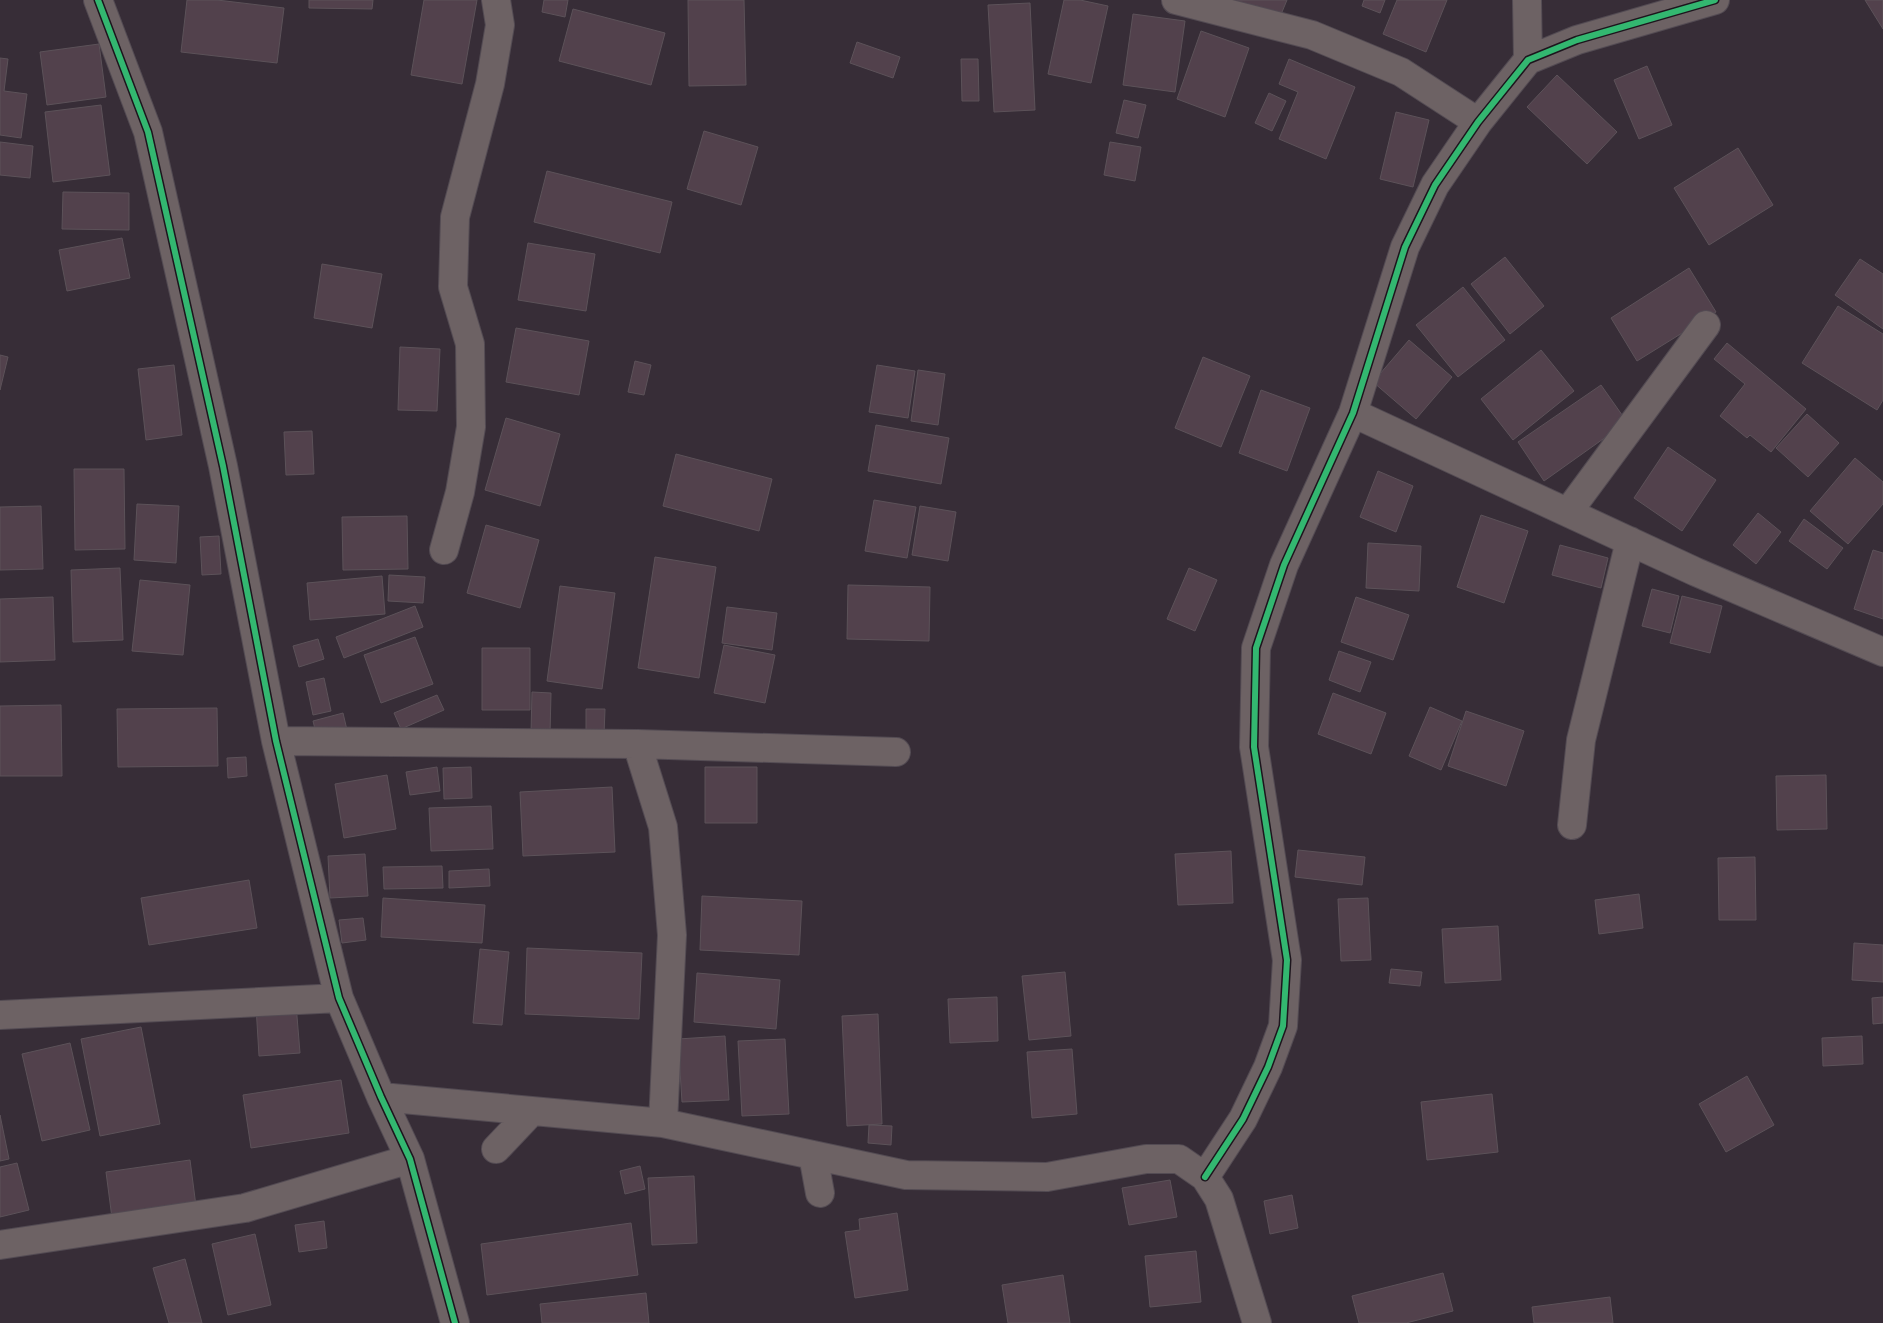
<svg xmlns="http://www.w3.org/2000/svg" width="1883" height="1323" viewBox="0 0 1883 1323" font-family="Bitter,serif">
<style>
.building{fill:#52414c;stroke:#5c5259}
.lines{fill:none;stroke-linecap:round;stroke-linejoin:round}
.minor-casing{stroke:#534b53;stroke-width:30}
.minor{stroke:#6d6264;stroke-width:28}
.cycleway-casing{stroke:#1d151d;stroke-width:9}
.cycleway{stroke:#33b770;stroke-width:6}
</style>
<rect width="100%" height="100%" fill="#372d37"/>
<path class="building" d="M 187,0 L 217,0 L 284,8 L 277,63 L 181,52 Z
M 309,0 L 373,0 L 372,9 L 309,8 Z
M 424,0 L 477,0 L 462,84 L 411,75 Z
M 544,0 L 568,0 L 565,17 L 542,12 Z
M 688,0 L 744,0 L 746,85 L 689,86 Z
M 1064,0 L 1080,0 L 1108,6 L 1091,83 L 1048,74 Z
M 1234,0 L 1287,0 L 1277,24 L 1232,4 Z
M 1364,0 L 1385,0 L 1380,13 L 1362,6 Z
M 1397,0 L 1447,0 L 1426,52 L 1383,34 Z
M 1865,0 L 1883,0 L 1883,29 Z
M 1030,3 L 1035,110 L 994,112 L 988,5 Z
M 573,9 L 665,33 L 651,85 L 559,61 Z
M 1133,14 L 1185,21 L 1175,92 L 1123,85 Z
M 1201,31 L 1249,48 L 1225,117 L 1177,99 Z
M 857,42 L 900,57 L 893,78 L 850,63 Z
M 99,44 L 106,97 L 47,105 L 40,52 Z
M 0,58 L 8,59 L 4,91 L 27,94 L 21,138 L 0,135 Z
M 961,59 L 978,59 L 979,101 L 962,101 Z
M 1289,59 L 1355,87 L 1326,159 L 1279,139 L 1298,92 L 1279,84 Z
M 1647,66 L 1672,125 L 1639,139 L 1614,80 Z
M 1557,75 L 1617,132 L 1587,164 L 1527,107 Z
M 1269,93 L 1286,101 L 1272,131 L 1255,123 Z
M 1124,100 L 1146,105 L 1138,138 L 1116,133 Z
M 101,105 L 110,175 L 53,182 L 45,112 Z
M 1396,112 L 1429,120 L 1413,187 L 1380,179 Z
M 704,131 L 758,147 L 741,205 L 687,189 Z
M 0,142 L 33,146 L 30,178 L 0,175 Z
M 1110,142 L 1141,147 L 1135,181 L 1104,175 Z
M 1738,148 L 1773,205 L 1709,245 L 1674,188 Z
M 547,171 L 672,202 L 660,253 L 534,222 Z
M 63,192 L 129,193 L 129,230 L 62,229 Z
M 122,238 L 130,278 L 67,291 L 59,250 Z
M 528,243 L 595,254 L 586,311 L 518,300 Z
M 1505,257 L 1544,306 L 1510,334 L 1471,284 Z
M 1860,259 L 1883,274 L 1883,329 L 1835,295 Z
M 322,264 L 382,274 L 372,328 L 314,318 Z
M 1689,268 L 1716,312 L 1637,361 L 1611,318 Z
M 1463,287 L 1505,340 L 1458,377 L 1416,325 Z
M 1838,306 L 1883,334 L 1883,400 L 1877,410 L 1802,363 Z
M 516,328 L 589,341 L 579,395 L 506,382 Z
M 1409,340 L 1452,377 L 1416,419 L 1373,382 Z
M 1727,343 L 1806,409 L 1771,452 L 1750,435 L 1747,438 L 1720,416 L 1745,384 L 1714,359 Z
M 400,347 L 440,349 L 437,411 L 398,410 Z
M 1541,350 L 1574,391 L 1513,440 L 1481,399 Z
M 0,355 L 8,357 L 0,390 Z
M 1203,357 L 1250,376 L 1221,447 L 1175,428 Z
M 635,361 L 651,365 L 644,395 L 628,392 Z
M 174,365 L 182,435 L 146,440 L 138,369 Z
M 877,365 L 915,371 L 908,418 L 869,412 Z
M 918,370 L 945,374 L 938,425 L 911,421 Z
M 1601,385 L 1627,422 L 1544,481 L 1518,442 Z
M 1261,390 L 1310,408 L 1287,471 L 1239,453 Z
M 1807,414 L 1839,443 L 1808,477 L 1776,448 Z
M 506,418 L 560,434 L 540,506 L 485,490 Z
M 876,425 L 949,438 L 941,484 L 868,471 Z
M 312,431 L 314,474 L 286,475 L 284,432 Z
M 1668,447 L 1716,480 L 1682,531 L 1634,498 Z
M 676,454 L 772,479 L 759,531 L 663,506 Z
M 1855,458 L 1883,482 L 1883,504 L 1848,544 L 1810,511 Z
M 74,469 L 124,469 L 125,549 L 75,550 Z
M 1378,471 L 1413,486 L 1396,532 L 1360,517 Z
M 874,500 L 916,507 L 907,558 L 865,551 Z
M 137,504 L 179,506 L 176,563 L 134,560 Z
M 41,506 L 43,569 L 0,570 L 0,507 Z
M 920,506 L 956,512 L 948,561 L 912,555 Z
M 1758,513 L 1781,532 L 1756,564 L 1733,545 Z
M 1481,515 L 1528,531 L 1504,603 L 1457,587 Z
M 407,516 L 408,569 L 343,570 L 342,517 Z
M 1804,519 L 1843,548 L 1827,569 L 1789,541 Z
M 486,525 L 539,540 L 520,608 L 467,593 Z
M 219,536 L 221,574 L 202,575 L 200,537 Z
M 1368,543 L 1421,546 L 1419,591 L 1366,588 Z
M 1560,545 L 1608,558 L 1601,588 L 1552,575 Z
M 1873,550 L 1883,553 L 1883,619 L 1854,609 Z
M 655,557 L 716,567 L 699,678 L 638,668 Z
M 120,568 L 123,640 L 73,642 L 71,570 Z
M 1189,568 L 1217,580 L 1195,631 L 1167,619 Z
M 389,575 L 425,577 L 423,603 L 388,601 Z
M 382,576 L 385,614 L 310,620 L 307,583 Z
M 140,580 L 190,585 L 183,655 L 132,651 Z
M 848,585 L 930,587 L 929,641 L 847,639 Z
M 560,586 L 615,593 L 602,689 L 547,681 Z
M 1652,589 L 1679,596 L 1670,633 L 1642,626 Z
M 1682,596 L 1722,606 L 1710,653 L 1670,643 Z
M 53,597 L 55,660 L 0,662 L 0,599 Z
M 1356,597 L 1409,615 L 1393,660 L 1341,642 Z
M 415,606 L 423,627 L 344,658 L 336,637 Z
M 727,607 L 777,613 L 772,650 L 722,643 Z
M 415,637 L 433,684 L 381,703 L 364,655 Z
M 318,639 L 324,659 L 299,667 L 293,646 Z
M 724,645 L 775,655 L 765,703 L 714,693 Z
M 482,648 L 530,648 L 530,710 L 482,710 Z
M 1339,651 L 1371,662 L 1360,692 L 1329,680 Z
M 324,678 L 331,711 L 313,715 L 306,682 Z
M 532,692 L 551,693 L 550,734 L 531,733 Z
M 1333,693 L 1386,713 L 1371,754 L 1318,734 Z
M 437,695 L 444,710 L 401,729 L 394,713 Z
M 61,705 L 62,776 L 0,776 L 0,706 Z
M 1430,707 L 1462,721 L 1441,770 L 1409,756 Z
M 217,708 L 218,766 L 118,767 L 117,709 Z
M 586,709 L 605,709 L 604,735 L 586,735 Z
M 1466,711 L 1524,731 L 1506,786 L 1448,766 Z
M 343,713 L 347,730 L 317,737 L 313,721 Z
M 246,757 L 247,776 L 228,778 L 227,758 Z
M 437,767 L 440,791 L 410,795 L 406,772 Z
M 471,767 L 472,798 L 444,799 L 443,768 Z
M 705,767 L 757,767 L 757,823 L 705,823 Z
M 387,775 L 396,829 L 344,838 L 335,784 Z
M 1826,775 L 1827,829 L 1777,830 L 1776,776 Z
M 612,787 L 615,852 L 523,856 L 520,792 Z
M 491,806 L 493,849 L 431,851 L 429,808 Z
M 1298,850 L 1365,857 L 1362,885 L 1295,877 Z
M 1231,851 L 1233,903 L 1178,905 L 1175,854 Z
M 365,854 L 368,896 L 330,898 L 328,856 Z
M 1755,857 L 1756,920 L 1719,920 L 1718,858 Z
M 442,866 L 443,888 L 384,889 L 383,867 Z
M 489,869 L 490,886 L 449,888 L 449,871 Z
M 249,880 L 257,928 L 149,945 L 141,898 Z
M 1639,894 L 1643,928 L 1599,934 L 1595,900 Z
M 702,896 L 802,901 L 799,955 L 700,950 Z
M 383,898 L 485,905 L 482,943 L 381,937 Z
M 1368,898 L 1371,960 L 1341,961 L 1338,899 Z
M 363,918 L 366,940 L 342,943 L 339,920 Z
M 1498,926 L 1501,980 L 1445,983 L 1442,929 Z
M 1854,943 L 1883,945 L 1883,982 L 1852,980 Z
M 527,948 L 642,953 L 639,1019 L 525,1014 Z
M 480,949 L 509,952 L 502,1025 L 473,1023 Z
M 1391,969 L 1422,972 L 1420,986 L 1389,983 Z
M 1065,972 L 1071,1036 L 1029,1040 L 1022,976 Z
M 697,973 L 780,980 L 776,1029 L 694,1022 Z
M 997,997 L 998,1041 L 950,1043 L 948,999 Z
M 1883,997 L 1883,1023 L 1873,1024 L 1872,998 Z
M 296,1004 L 300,1053 L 259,1056 L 256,1006 Z
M 878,1014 L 882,1124 L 847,1126 L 842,1016 Z
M 141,1027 L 160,1124 L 100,1136 L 81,1039 Z
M 725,1036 L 729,1100 L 682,1102 L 678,1039 Z
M 1862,1036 L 1863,1064 L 1823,1066 L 1822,1038 Z
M 785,1039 L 789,1114 L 742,1116 L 738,1041 Z
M 70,1043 L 90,1130 L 42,1141 L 22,1054 Z
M 1072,1049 L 1077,1114 L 1032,1118 L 1027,1052 Z
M 1747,1076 L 1774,1125 L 1726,1152 L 1699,1104 Z
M 341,1080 L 349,1133 L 251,1148 L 243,1095 Z
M 1492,1094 L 1498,1152 L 1427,1160 L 1421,1102 Z
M 0,1115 L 9,1159 L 0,1161 Z
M 869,1125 L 892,1126 L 891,1145 L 868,1143 Z
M 190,1160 L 196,1206 L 112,1218 L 106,1172 Z
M 17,1163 L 29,1210 L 0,1217 L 0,1167 Z
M 640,1166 L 645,1189 L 625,1194 L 620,1171 Z
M 694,1176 L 697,1243 L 652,1245 L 648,1178 Z
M 1170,1180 L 1177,1217 L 1129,1225 L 1122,1188 Z
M 1292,1195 L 1298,1228 L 1270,1234 L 1264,1201 Z
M 897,1213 L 908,1290 L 855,1298 L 845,1232 L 860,1230 L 859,1219 Z
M 324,1221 L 327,1248 L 299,1252 L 295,1225 Z
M 631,1223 L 638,1275 L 487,1295 L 481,1244 Z
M 255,1234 L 271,1305 L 228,1315 L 212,1244 Z
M 1196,1251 L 1201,1302 L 1150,1307 L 1145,1256 Z
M 185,1259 L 202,1323 L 169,1323 L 153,1268 Z
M 1443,1273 L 1453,1311 L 1406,1323 L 1359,1323 L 1352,1296 Z
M 1063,1275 L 1070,1323 L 1008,1323 L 1002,1285 Z
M 646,1293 L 649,1323 L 542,1323 L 540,1304 Z
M 1610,1297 L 1613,1323 L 1534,1323 L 1532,1307 Z"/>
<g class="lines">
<defs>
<path id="minor" d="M 98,0 L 148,132 L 223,466 L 276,741 L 339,998 L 381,1097 L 410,1159 L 455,1323
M 1176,0 L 1312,35 L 1401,72 L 1478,122
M 1527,0 L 1528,60
M 1353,413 L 1696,572 L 1883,652
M 1568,512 L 1706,325
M 444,550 L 460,492 L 471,427 L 470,344 L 453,287 L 455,217 L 490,84 L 500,25 L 496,0
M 276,741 L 637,744 L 896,752
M 637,744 L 663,827 L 672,935 L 663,1123
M 1572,825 L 1581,740 L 1630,541
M 0,1015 L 339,998
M 381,1097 L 663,1123 L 906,1175 L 1047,1177 L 1146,1159 L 1179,1159 L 1205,1177 L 1219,1199 L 1257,1323
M 496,1149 L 532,1111
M 813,1155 L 820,1193
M 1205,1177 L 1243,1119 L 1268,1067 L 1283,1026 L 1287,960 L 1254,747 L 1256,648 L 1284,565 L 1353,413 L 1405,247 L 1435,185 L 1478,122 L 1528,60 L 1577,40 L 1715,0
M 0,1245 L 245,1208 L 410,1159"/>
</defs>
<use href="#minor" class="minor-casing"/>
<use href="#minor" class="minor"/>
<defs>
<path id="cycleway" d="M 98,0 L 148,132 L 223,466 L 276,741 L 339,998 L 381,1097 L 410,1159 L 455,1323
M 1205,1177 L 1243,1119 L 1268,1067 L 1283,1026 L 1287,960 L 1254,747 L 1256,648 L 1284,565 L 1353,413 L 1405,247 L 1435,185 L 1478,122 L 1528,60 L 1577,40 L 1715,0"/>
</defs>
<use href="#cycleway" class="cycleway-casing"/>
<use href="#cycleway" class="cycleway"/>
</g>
</svg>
